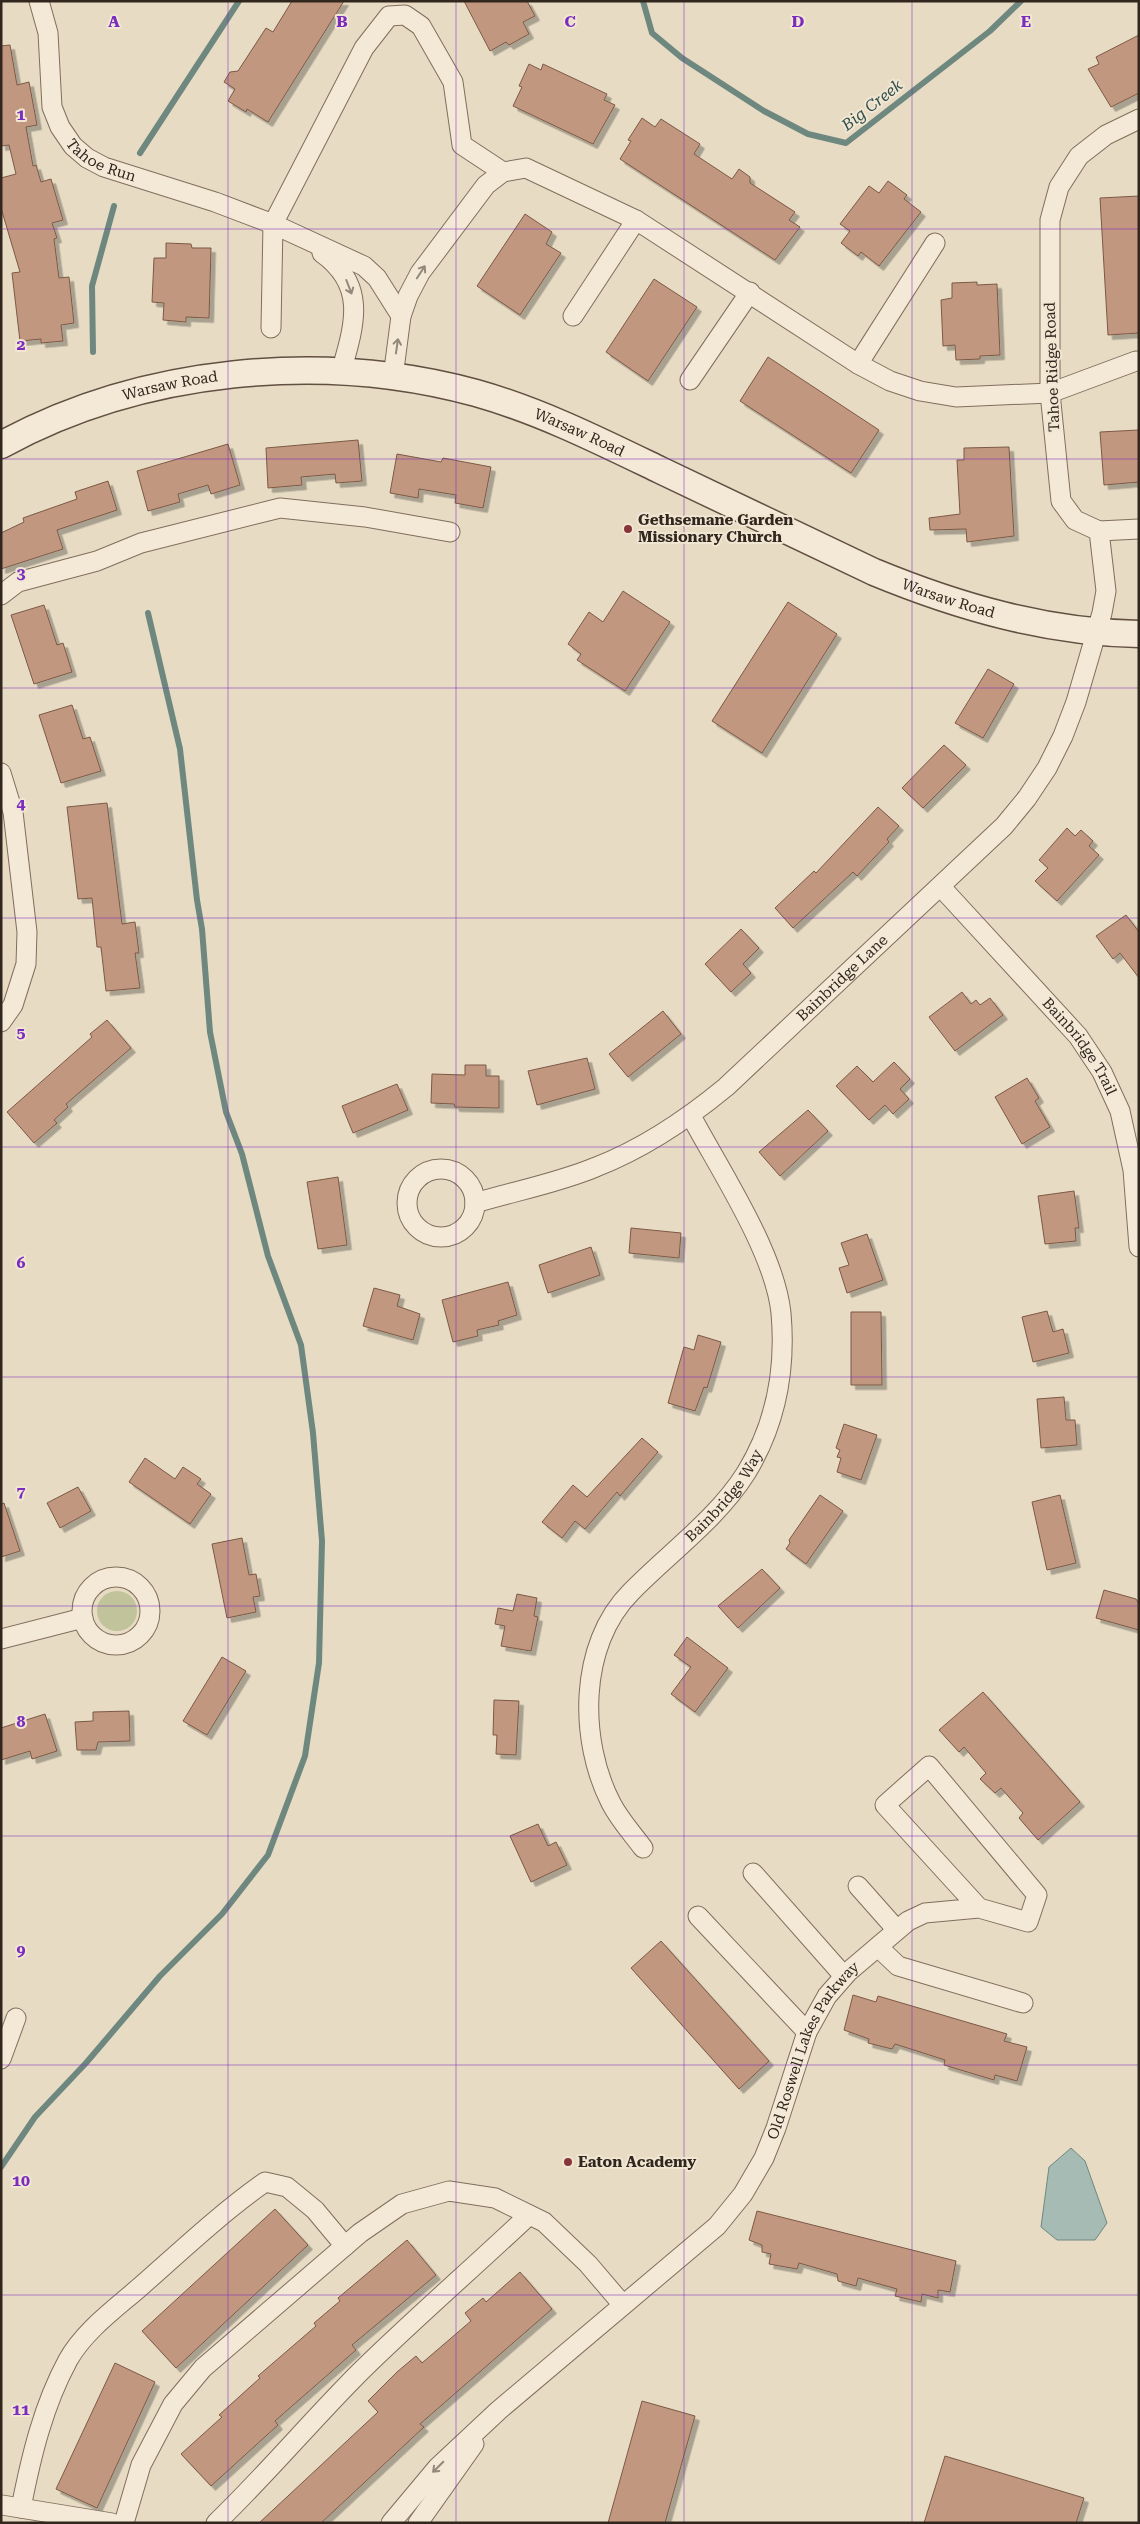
<svg xmlns="http://www.w3.org/2000/svg" width="1140" height="2524" viewBox="0 0 1140 2524" font-family="'Roboto Serif',serif">
<style>
.green{fill:#c1c49a}
.water{fill:#a5bbb4;stroke:#6e8880}
.lines{fill:none;stroke-linecap:round;stroke-linejoin:round}
.stream{stroke:#6e8880;stroke-width:6}
.building{fill:#c1977f;stroke:#7c5946;filter:url(#shadow)}
.street-casing{stroke:#806e5d;stroke-width:21}
.secondary-casing{stroke:#614f40;stroke-width:29}
.street{stroke:#f4e9d6;stroke-width:19}
.secondary{stroke:#f4e9d6;stroke-width:26}
.oneway{stroke:#93887a}
.grid{fill:none;stroke:#7b2cbf;stroke-width:1;stroke-opacity:0.55}
.poi-dot{fill:#873539;stroke:#f0e6d2;stroke-width:2}
.labels{text-anchor:middle;dominant-baseline:central;stroke-width:4;stroke-linejoin:round;paint-order:stroke}
.street-label{font-size:15px;fill:#32271f;stroke:#f0e6d2}
.poi-label{font-size:15px;font-weight:bold;fill:#32271f;stroke:#f0e6d2;text-anchor:start}
.water-label{font-size:16px;font-style:italic;fill:#304f4c;stroke:#f0e6d2}
.grid-label{font-size:16px;text-anchor:middle;font-weight:bold;fill:#7b2cbf;stroke:#f0e6d2;stroke-width:4;stroke-linejoin:round;paint-order:stroke}
</style>
<defs>
<filter id="shadow"><feDropShadow dx="4.5" dy="4.5" stdDeviation="0" flood-color="#0004"/></filter>
</defs>
<rect width="100%" height="100%" fill="#e7dbc4"/>
<path class="green" d="M97 1611a20 20 0 1 1 40 0a20 20 0 1 1-40 0Z"/>
<path class="water" d="M 1071,2148 L 1085,2161 L 1107,2223 L 1095,2240 L 1057,2240 L 1041,2227 L 1049,2167 Z"/>
<g class="lines">
<path class="stream" d="M 643,1 L 652,33 L 682,58 L 764,111 L 808,134 L 846,143 L 990,31 L 1021,1
M 140,153 L 239,1
M 93,352 L 92,286 L 114,206
M 1,2167 L 35,2117 L 86,2063 L 160,1976 L 222,1914 L 268,1855 L 305,1756 L 319,1663 L 322,1541 L 313,1433 L 301,1345 L 268,1256 L 242,1154 L 226,1112 L 210,1032 L 202,929 L 197,900 L 180,749 L 148,613"/>
</g>
<path class="building" d="M 292,1 L 344,1 L 268,122 L 247,109 L 246,112 L 228,101 L 235,89 L 224,82 L 230,72 L 238,71 L 266,28 L 273,32 Z
M 464,1 L 527,1 L 535,16 L 523,22 L 529,34 L 509,45 L 506,42 L 490,51 Z
M 1139,35 L 1139,93 L 1111,107 L 1088,69 L 1099,64 L 1096,57 Z
M 10,45 L 17,85 L 29,82 L 37,125 L 26,127 L 33,166 L 36,165 L 41,182 L 51,179 L 63,220 L 52,223 L 57,238 L 54,239 L 59,278 L 69,277 L 74,323 L 61,325 L 63,341 L 41,343 L 41,339 L 20,341 L 12,273 L 20,272 L 1,208 L 1,178 L 16,174 L 9,145 L 1,146 L 1,46 Z
M 529,64 L 541,70 L 543,64 L 607,94 L 604,100 L 615,105 L 593,144 L 513,106 L 522,87 L 519,86 Z
M 642,118 L 655,127 L 661,119 L 700,144 L 694,154 L 732,179 L 739,169 L 750,177 L 750,183 L 795,212 L 789,220 L 800,227 L 775,260 L 620,159 L 631,141 L 628,140 Z
M 888,181 L 907,195 L 904,199 L 921,212 L 879,266 L 861,252 L 858,256 L 841,243 L 850,231 L 840,224 L 869,186 L 879,193 Z
M 1139,196 L 1139,333 L 1108,335 L 1100,198 Z
M 525,214 L 552,232 L 546,244 L 561,253 L 520,315 L 477,286 Z
M 166,243 L 191,244 L 192,248 L 211,248 L 209,318 L 186,317 L 186,322 L 163,320 L 164,303 L 152,302 L 154,258 L 166,258 Z
M 654,279 L 697,307 L 648,381 L 606,352 Z
M 977,282 L 977,285 L 997,284 L 1000,355 L 980,356 L 980,359 L 956,360 L 955,345 L 943,346 L 941,300 L 952,298 L 952,283 Z
M 768,357 L 879,430 L 851,473 L 740,401 Z
M 1139,430 L 1139,482 L 1104,485 L 1100,432 Z
M 358,440 L 362,481 L 336,483 L 335,474 L 301,477 L 302,485 L 268,488 L 266,448 Z
M 228,444 L 240,485 L 211,494 L 208,485 L 178,494 L 180,502 L 148,511 L 137,471 Z
M 1009,447 L 1014,536 L 967,542 L 966,529 L 930,530 L 929,518 L 960,514 L 957,460 L 964,460 L 964,448 Z
M 397,454 L 441,462 L 443,458 L 491,467 L 483,508 L 455,503 L 456,495 L 419,489 L 418,498 L 390,493 Z
M 108,481 L 117,510 L 57,530 L 63,549 L 1,569 L 1,533 L 24,522 L 23,518 L 77,499 L 75,492 Z
M 623,591 L 670,622 L 625,691 L 577,660 L 581,654 L 568,644 L 589,612 L 603,622 Z
M 788,602 L 837,634 L 762,753 L 712,721 Z
M 44,605 L 57,645 L 63,643 L 72,672 L 34,684 L 11,615 Z
M 988,669 L 1014,684 L 983,738 L 955,723 Z
M 72,705 L 83,739 L 90,737 L 101,771 L 61,783 L 39,715 Z
M 944,745 L 966,765 L 923,808 L 902,788 Z
M 107,803 L 122,924 L 135,922 L 139,953 L 135,953 L 140,988 L 106,991 L 101,947 L 97,947 L 92,898 L 78,899 L 67,807 Z
M 878,807 L 899,826 L 887,839 L 889,842 L 857,876 L 853,872 L 793,928 L 775,908 L 814,871 L 816,873 Z
M 1067,828 L 1075,836 L 1081,830 L 1093,841 L 1089,846 L 1099,855 L 1057,901 L 1035,881 L 1048,868 L 1039,860 Z
M 1126,915 L 1139,932 L 1139,978 L 1120,953 L 1113,959 L 1096,936 Z
M 741,929 L 759,948 L 743,964 L 751,973 L 731,992 L 705,964 Z
M 962,992 L 971,1004 L 976,1000 L 980,1005 L 990,998 L 1003,1015 L 955,1051 L 929,1017 Z
M 663,1011 L 681,1034 L 628,1077 L 609,1054 Z
M 107,1020 L 131,1048 L 66,1104 L 68,1107 L 54,1120 L 57,1123 L 34,1143 L 7,1112 L 92,1037 L 90,1034 Z
M 587,1058 L 595,1089 L 537,1105 L 528,1071 Z
M 894,1062 L 910,1079 L 900,1089 L 909,1099 L 893,1114 L 885,1105 L 869,1120 L 836,1086 L 857,1066 L 873,1082 Z
M 465,1065 L 486,1065 L 486,1076 L 499,1076 L 499,1108 L 455,1107 L 454,1104 L 431,1103 L 432,1074 L 465,1075 Z
M 1027,1078 L 1039,1098 L 1035,1101 L 1050,1127 L 1022,1144 L 995,1097 Z
M 397,1084 L 408,1110 L 353,1133 L 342,1106 Z
M 808,1110 L 828,1131 L 780,1176 L 759,1152 Z
M 338,1177 L 347,1245 L 318,1249 L 307,1182 Z
M 1074,1191 L 1079,1228 L 1075,1228 L 1076,1241 L 1045,1244 L 1038,1196 Z
M 631,1228 L 681,1233 L 679,1258 L 629,1253 Z
M 867,1234 L 883,1280 L 847,1293 L 839,1268 L 849,1265 L 841,1243 Z
M 591,1247 L 600,1275 L 548,1293 L 539,1265 Z
M 508,1282 L 517,1315 L 498,1321 L 499,1325 L 477,1330 L 478,1336 L 453,1342 L 442,1300 Z
M 374,1288 L 400,1295 L 397,1306 L 420,1314 L 413,1340 L 363,1326 Z
M 1047,1311 L 1053,1332 L 1063,1329 L 1069,1353 L 1033,1362 L 1022,1317 Z
M 851,1312 L 881,1312 L 882,1385 L 851,1385 Z
M 698,1335 L 721,1342 L 707,1388 L 704,1387 L 695,1411 L 668,1403 L 684,1347 L 694,1350 Z
M 1064,1397 L 1066,1420 L 1075,1420 L 1077,1445 L 1041,1448 L 1037,1399 Z
M 844,1424 L 877,1435 L 861,1480 L 837,1472 L 841,1458 L 837,1457 L 840,1450 L 836,1448 Z
M 642,1438 L 658,1452 L 620,1496 L 617,1492 L 585,1529 L 575,1521 L 562,1538 L 542,1522 L 573,1485 L 587,1497 Z
M 145,1458 L 175,1479 L 183,1467 L 201,1479 L 197,1484 L 211,1494 L 190,1524 L 129,1482 Z
M 78,1487 L 91,1511 L 60,1528 L 47,1503 Z
M 820,1495 L 843,1511 L 806,1564 L 786,1549 L 790,1543 L 789,1540 Z
M 1060,1495 L 1076,1563 L 1047,1570 L 1032,1502 Z
M 4,1503 L 20,1551 L 1,1557 L 1,1504 Z
M 242,1538 L 249,1575 L 256,1574 L 260,1596 L 253,1597 L 256,1612 L 227,1618 L 212,1544 Z
M 762,1569 L 780,1588 L 738,1628 L 718,1606 Z
M 1104,1590 L 1136,1599 L 1139,1604 L 1139,1630 L 1096,1618 Z
M 517,1594 L 537,1598 L 534,1616 L 538,1617 L 531,1651 L 501,1646 L 505,1626 L 495,1624 L 498,1608 L 513,1611 Z
M 687,1637 L 728,1668 L 695,1712 L 671,1694 L 691,1667 L 674,1655 Z
M 222,1657 L 246,1671 L 207,1735 L 183,1721 Z
M 983,1692 L 1080,1802 L 1038,1840 L 1019,1818 L 1023,1813 L 1001,1788 L 995,1793 L 980,1779 L 986,1773 L 964,1747 L 959,1752 L 939,1730 Z
M 494,1700 L 519,1701 L 516,1755 L 496,1754 L 497,1735 L 493,1735 Z
M 129,1711 L 130,1741 L 98,1742 L 96,1750 L 77,1750 L 75,1722 L 93,1721 L 93,1712 Z
M 45,1714 L 57,1751 L 32,1759 L 30,1751 L 1,1760 L 1,1728 Z
M 538,1824 L 548,1846 L 556,1842 L 567,1865 L 531,1882 L 510,1836 Z
M 661,1941 L 769,2061 L 739,2089 L 631,1968 Z
M 853,1995 L 876,2002 L 878,1996 L 1007,2034 L 1004,2041 L 1027,2047 L 1017,2081 L 995,2075 L 994,2080 L 944,2065 L 945,2060 L 895,2044 L 892,2049 L 868,2043 L 869,2039 L 844,2030 Z
M 275,2209 L 308,2245 L 176,2368 L 142,2331 Z
M 757,2211 L 956,2261 L 950,2292 L 938,2290 L 938,2298 L 922,2294 L 921,2302 L 895,2296 L 897,2289 L 858,2278 L 856,2286 L 838,2281 L 837,2274 L 799,2263 L 797,2269 L 769,2264 L 771,2254 L 762,2252 L 762,2245 L 749,2240 Z
M 407,2240 L 436,2275 L 352,2345 L 356,2350 L 275,2421 L 278,2425 L 211,2486 L 181,2454 L 222,2417 L 219,2415 L 260,2378 L 258,2376 L 316,2326 L 314,2323 L 340,2301 L 338,2298 Z
M 520,2272 L 552,2309 L 420,2424 L 424,2427 L 321,2523 L 259,2523 L 378,2412 L 368,2401 L 397,2372 L 416,2356 L 422,2363 L 471,2321 L 465,2313 L 483,2298 L 486,2302 Z
M 115,2363 L 155,2382 L 97,2508 L 56,2489 Z
M 642,2401 L 695,2416 L 665,2523 L 608,2523 Z
M 945,2456 L 1084,2498 L 1076,2523 L 924,2523 Z"/>
<g class="lines">
<defs>
<g id="street">
<path id="s1" d="M 39,1 L 48,33 L 52,107 L 60,127 L 73,146 L 87,158 L 104,167 L 215,202 L 273,224 L 364,266 L 377,278 L 401,316"/>
<path d="M 322,253 C 368,286 354,326 341,372"/>
<path d="M 573,316 L 636,220"/>
<path d="M 271,328 L 273,224 L 364,48 L 389,16 L 405,15 L 421,26 L 453,82 L 462,145 L 503,172"/>
<path d="M 858,364 L 935,243"/>
<path d="M 393,377 L 401,316 L 408,296 L 420,273 L 486,185 L 503,172 L 526,168 L 636,220 L 858,364 L 890,381 L 920,391 L 956,397 L 1050,393 L 1136,361"/>
<path d="M 690,380 L 750,292"/>
<path d="M 1099,531 L 1139,529"/>
<path d="M 1,595 L 18,582 L 97,561 L 141,543 L 280,508 L 365,517 L 450,532"/>
<path d="M 1,773 L 13,812 L 27,932 L 26,964 L 13,1005 L 1,1022"/>
<path id="s2" d="M 941,887 L 1078,1036 L 1102,1072 L 1120,1111 L 1133,1170 L 1139,1247"/>
<circle cx="441" cy="1203" r="34"/>
<path id="s3" d="M 475,1203 C 515,1191 558,1183 596,1167 C 645,1148 686,1120 726,1087 L 1004,826 L 1027,798 L 1047,768 L 1063,736 L 1076,702 L 1102,613 L 1106,591 L 1099,531 L 1075,520 L 1061,501 L 1050,393 L 1050,220 L 1059,187 L 1079,156 L 1106,135 L 1139,119"/>
<circle cx="116" cy="1611" r="34"/>
<path d="M 1,1639 L 83,1618"/>
<path id="s4" d="M 643,1848 C 632,1833 619,1819 611,1803 C 579,1741 578,1645 631,1592 C 669,1553 717,1519 746,1473 C 776,1424 786,1369 781,1313 C 775,1253 720,1170 691,1116"/>
<path d="M 753,1873 L 844,1976"/>
<path d="M 858,1886 L 897,1930"/>
<path d="M 698,1916 L 807,2032"/>
<path d="M 878,1947 L 898,1966 L 1023,2003"/>
<path d="M 1,2059 L 16,2018"/>
<path d="M 2,2505 L 112,2523"/>
<path d="M 21,2508 C 31,2457 43,2406 68,2360 C 84,2331 116,2308 140,2287 C 181,2251 221,2213 265,2182 L 287,2187 L 315,2210 L 345,2246"/>
<path d="M 124,2523 L 141,2465 L 173,2404 L 203,2368 L 360,2233 L 402,2204 L 449,2191 L 495,2198 L 544,2222 L 588,2264 L 623,2305"/>
<path d="M 216,2523 C 266,2475 311,2421 360,2372 C 415,2318 473,2268 529,2215"/>
<path id="s5" d="M 391,2523 L 437,2468 L 499,2410 L 717,2226 L 743,2194 L 764,2158 L 776,2128 L 807,2032 L 827,1996 L 848,1972 L 908,1921 L 925,1913 L 979,1908 L 1028,1922 L 1037,1895 L 929,1766 L 885,1805 L 979,1908"/>
<path d="M 418,2523 L 474,2444"/>
</g>
<g id="secondary">
<path id="s6" d="M 1,445 C 142,368 322,351 476,393 C 540,411 600,441 660,470 C 731,504 803,538 874,572 C 959,607 1046,632 1139,634"/>
</g>
</defs>
<use href="#street" class="street-casing"/>
<use href="#secondary" class="secondary-casing"/>
<use href="#street" class="street"/>
<use href="#secondary" class="secondary"/>
</g>
<defs><path id="oneway-shaft" d="M-6 0H5M1.5-3L5.5 0L1.5 3" fill="none" stroke-width="1.6" stroke-linecap="round" stroke-linejoin="round" transform="scale(1.25)"/></defs>
<g class="oneway">
<use href="#oneway-shaft" transform="translate(421 272) rotate(-57)"/>
<use href="#oneway-shaft" transform="translate(349 287) rotate(69)"/>
<use href="#oneway-shaft" transform="translate(397 346) rotate(-82)"/>
<use href="#oneway-shaft" transform="translate(438 2467) rotate(135)"/>
</g>
<path class="grid" d="M 228,1 L 228,2523M 456,1 L 456,2523M 684,1 L 684,2523M 912,1 L 912,2523M 1,229 L 1139,229M 1,459 L 1139,459M 1,688 L 1139,688M 1,918 L 1139,918M 1,1147 L 1139,1147M 1,1377 L 1139,1377M 1,1606 L 1139,1606M 1,1836 L 1139,1836M 1,2065 L 1139,2065M 1,2295 L 1139,2295"/>
<g class="poi-dot">
<circle cx="628" cy="529" r="5"/>
<circle cx="568" cy="2162" r="5"/>
</g>
<g class="labels">
<g class="street-label">
<text stroke="none"><textPath href="#s1" startOffset="184">Tahoe Run</textPath></text>
<text transform="translate(1052 367) rotate(-92)">Tahoe Ridge Road</text>
<text stroke="none"><textPath href="#s6" startOffset="180">Warsaw Road</textPath></text>
<text stroke="none"><textPath href="#s6" startOffset="600">Warsaw Road</textPath></text>
<text stroke="none"><textPath href="#s6" startOffset="1005">Warsaw Road</textPath></text>
<text stroke="none"><textPath href="#s3" startOffset="439">Bainbridge Lane</textPath></text>
<text stroke="none"><textPath href="#s2" startOffset="212">Bainbridge Trail</textPath></text>
<text stroke="none"><textPath href="#s4" startOffset="415">Bainbridge Way</textPath></text>
<text stroke="none"><textPath href="#s5" startOffset="644">Old Roswell Lakes Parkway</textPath></text>
</g>
<g class="poi-label">
<text x="638" y="520">Gethsemane Garden<tspan x="638" dy="17">Missionary Church</tspan></text>
<text x="578" y="2162">Eaton Academy</text>
</g>
<g class="water-label">
<text transform="translate(872 105) rotate(-38)">Big Creek</text>
</g>
</g>
<g class="grid-label">
<text x="114" y="27">A</text>
<text x="342" y="27">B</text>
<text x="570" y="27">C</text>
<text x="798" y="27">D</text>
<text x="1026" y="27">E</text>
<text x="21" y="120">1</text>
<text x="21" y="350">2</text>
<text x="21" y="579">3</text>
<text x="21" y="809">4</text>
<text x="21" y="1038">5</text>
<text x="21" y="1268">6</text>
<text x="21" y="1497">7</text>
<text x="21" y="1727">8</text>
<text x="21" y="1956">9</text>
<text x="21" y="2186">10</text>
<text x="21" y="2415">11</text>
</g>
<rect width="1140" height="2524" fill="none" stroke="#32271f" stroke-width="5"/>
</svg>
